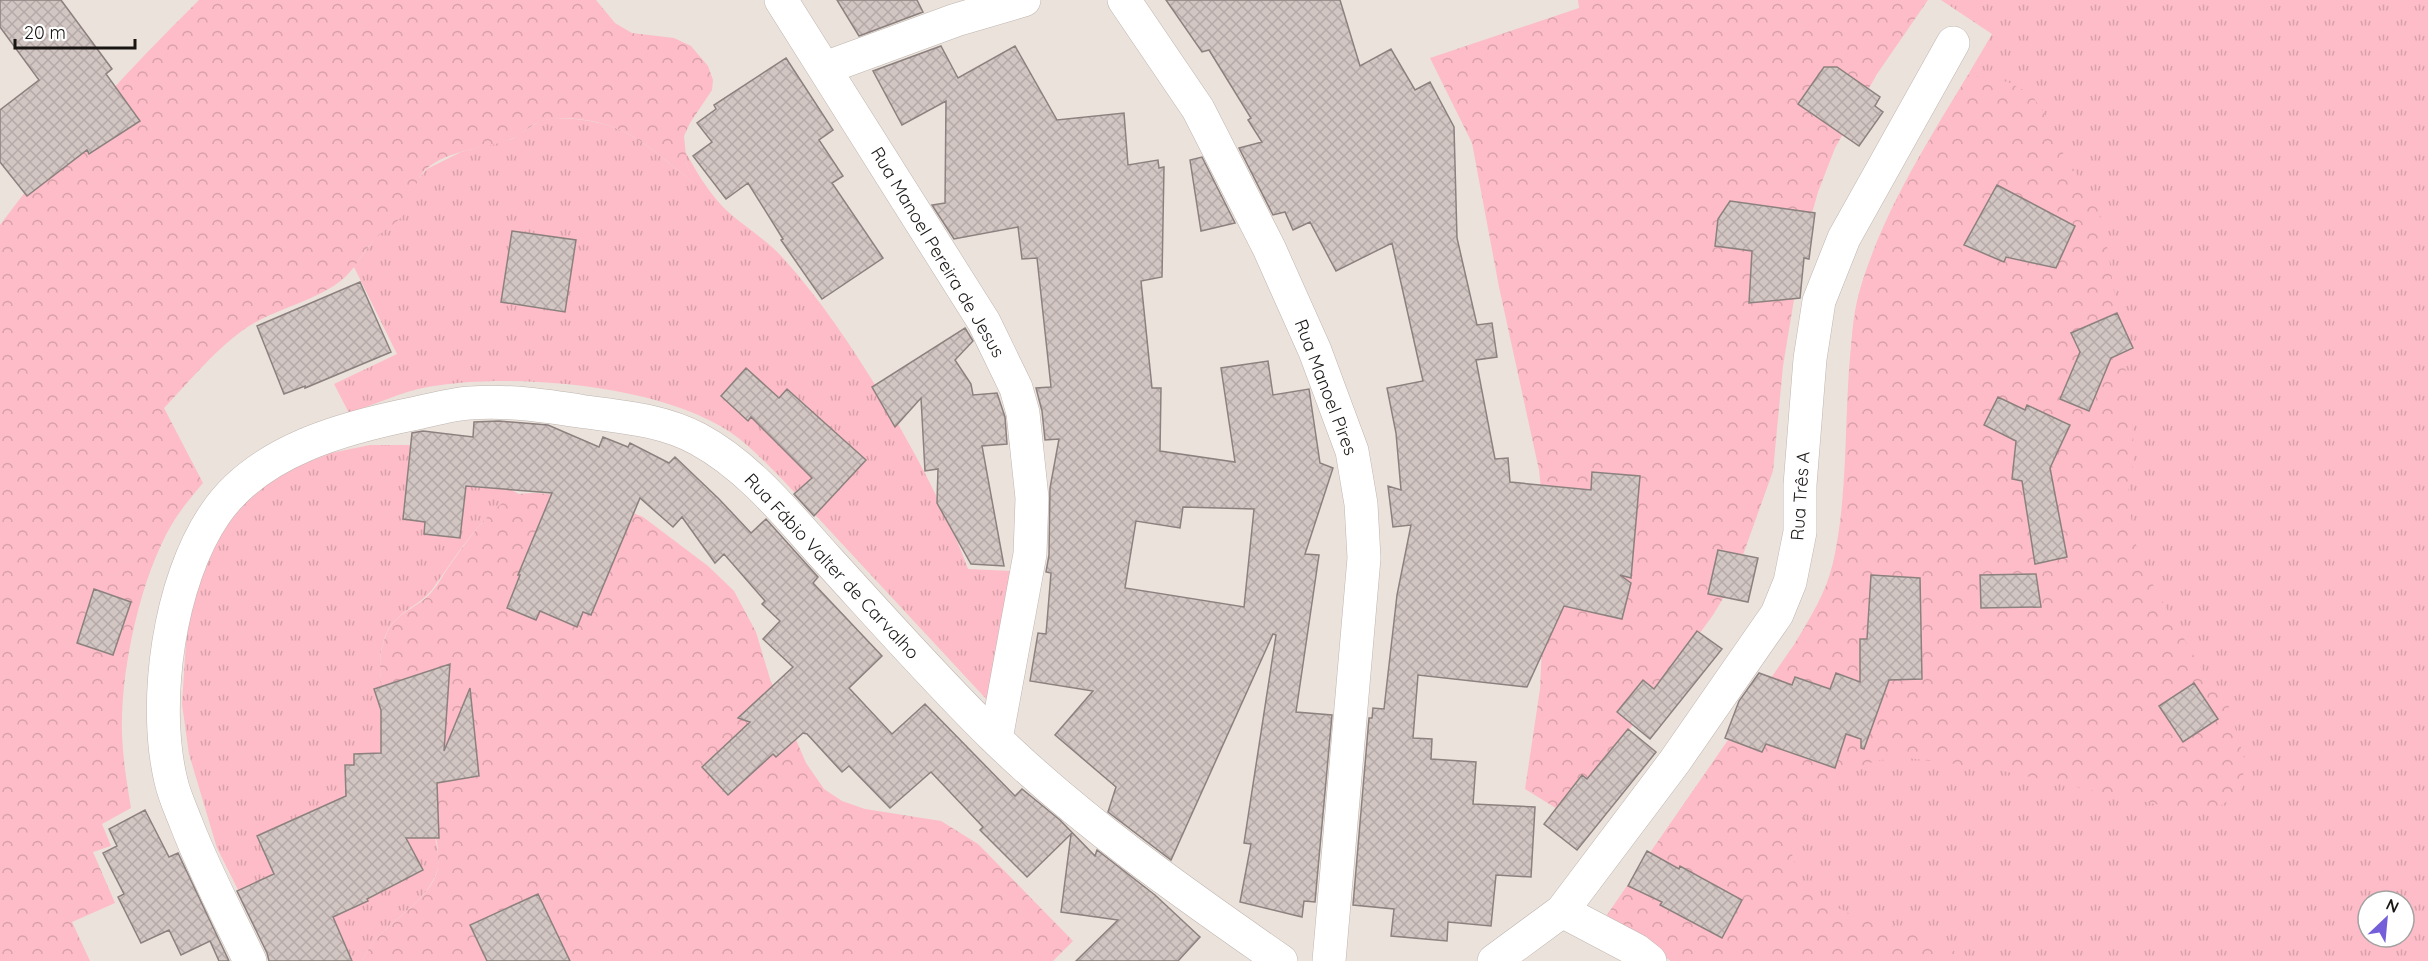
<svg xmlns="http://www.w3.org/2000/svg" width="2428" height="961" viewBox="0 0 2428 961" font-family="Quicksand,sans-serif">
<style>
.grass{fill:url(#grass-tufts);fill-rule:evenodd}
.forest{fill:url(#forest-crowns)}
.building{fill:url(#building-cross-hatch);stroke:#8c817e;stroke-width:1.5;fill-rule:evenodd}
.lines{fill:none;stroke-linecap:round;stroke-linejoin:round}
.street-casing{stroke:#beb5af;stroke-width:34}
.street{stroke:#fff;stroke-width:33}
.labels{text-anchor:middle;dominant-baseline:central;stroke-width:4.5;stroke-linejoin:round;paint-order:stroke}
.street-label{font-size:18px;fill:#181513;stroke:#fff}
</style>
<defs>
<pattern id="grass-tufts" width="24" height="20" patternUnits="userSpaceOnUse" patternTransform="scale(1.5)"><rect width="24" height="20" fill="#fdbcc7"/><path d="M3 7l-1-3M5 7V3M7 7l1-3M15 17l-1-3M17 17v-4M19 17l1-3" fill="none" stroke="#d8a1aa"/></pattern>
<pattern id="forest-crowns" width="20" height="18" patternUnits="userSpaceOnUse" patternTransform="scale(1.5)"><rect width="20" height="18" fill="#fdbcc7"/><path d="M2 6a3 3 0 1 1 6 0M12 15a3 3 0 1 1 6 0" fill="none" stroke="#d8a1aa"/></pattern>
<pattern id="building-cross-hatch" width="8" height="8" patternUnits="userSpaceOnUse" patternTransform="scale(1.5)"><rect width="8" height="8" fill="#d2c6c3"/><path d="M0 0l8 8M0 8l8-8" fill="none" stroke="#b4a9a7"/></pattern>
</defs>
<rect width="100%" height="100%" fill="#ebe2db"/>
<path class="grass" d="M 1941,0 L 2428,0 L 2428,961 L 1671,961 L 1607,915 L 1794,645 C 1803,629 1815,614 1822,598 C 1849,531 1844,453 1849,382 C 1851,356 1851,327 1857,301 C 1882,204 1943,120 1992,34 ZM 2368,901 L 2404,901 L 2404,937 L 2368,937 Z
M 553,118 C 625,119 641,141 694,183 L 687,166 L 685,151 C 696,171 707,190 723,207 C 741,225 765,238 782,257 C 821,300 853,348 883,398 C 915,453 946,509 968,569 L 1011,571 L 988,701 L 781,478 C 765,462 749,445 730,432 C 659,384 510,372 427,387 C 401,392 374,405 349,413 L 334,384 L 397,354 L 354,267 L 375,238 L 407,210 L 417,180 L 427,169 L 461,152 L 512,139 L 540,121 Z
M 370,445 L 409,445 L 445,455 L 519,494 C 482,512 458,554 434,587 C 421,606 396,611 386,634 C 364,686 409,752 425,799 C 429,809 431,820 433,830 C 436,842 441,859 437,871 C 428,899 399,915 380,935 C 372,942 367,952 362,961 L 274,961 L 217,848 L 189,754 L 182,704 L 186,642 L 193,601 L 204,562 L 240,503 L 267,481 L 298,466 L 331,453 Z"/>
<path class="forest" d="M 199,0 L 596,0 L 615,23 L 632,33 L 674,38 L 691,46 L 708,66 L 713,80 L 712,90 L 690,123 L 684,136 L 687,166 L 695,184 C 656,153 630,124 578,119 C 566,118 554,117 542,121 C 531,124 522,135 511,139 C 483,150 451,148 426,169 C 413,181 416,196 407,210 C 401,221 386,228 377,237 C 364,249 357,267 343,279 C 318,300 278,308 249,326 C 217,347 191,380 164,408 L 203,483 C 192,496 181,509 172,524 C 140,578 120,672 122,735 C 123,760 127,784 131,808 L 102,824 L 111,846 L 93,852 L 115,903 L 72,922 L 90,961 L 0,961 L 0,225 C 60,144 128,70 199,0 Z
M 1578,0 L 1928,0 L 1877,74 L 1835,148 L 1818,192 L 1803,245 L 1783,366 L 1773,471 L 1734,580 L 1713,615 L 1567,815 L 1525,789 L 1540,689 L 1545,583 L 1543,507 L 1539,470 L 1499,287 L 1472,143 L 1430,58 L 1579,8 Z
M 1968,75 L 2008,82 L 2031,94 L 2044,113 L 2059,147 L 2097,205 L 2108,251 L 2132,413 L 2134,459 L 2128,493 L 2134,540 L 2153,585 L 2205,675 L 2228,704 L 2245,761 L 2241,792 L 2214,810 L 2169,807 L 1994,769 L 1908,758 L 1880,760 L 1849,769 L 1819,794 L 1798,827 L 1792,854 L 1799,877 L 1814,896 L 1848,913 L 1920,935 L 1954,951 L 1964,961 L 1671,961 L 1607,915 L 1794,645 C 1810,618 1826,593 1833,563 C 1852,478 1841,389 1857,304 C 1861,281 1871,257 1881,235 C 1905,179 1937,128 1968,75 Z
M 537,493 L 580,497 L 616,506 L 643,517 L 708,566 L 734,591 L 756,632 L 770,679 L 806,763 L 824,789 L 842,801 L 865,809 L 941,821 L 978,844 L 1073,941 L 1053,961 L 362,961 C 367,952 372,942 380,935 C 397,917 436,893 438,866 C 444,792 357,705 386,635 C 395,613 415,609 429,595 C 437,587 443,575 450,565 C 465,544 493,502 519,494 C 525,493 532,493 537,493 Z"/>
<path class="building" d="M 0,0 L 61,0 L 112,69 L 106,74 L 140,121 L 89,154 L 87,150 L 27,196 L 0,162 L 0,110 L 39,80 L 0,27 Z
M 837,0 L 917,0 L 923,12 L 859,36 Z
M 1166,0 L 1340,0 L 1360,66 L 1391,49 L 1415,90 L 1430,82 L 1454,127 L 1457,238 L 1477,325 L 1492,323 L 1497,357 L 1476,360 L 1495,459 L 1508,458 L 1510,482 L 1591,490 L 1592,472 L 1640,476 L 1631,578 L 1620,575 L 1631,583 L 1622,619 L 1564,606 L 1527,687 L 1418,675 L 1413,738 L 1432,739 L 1431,759 L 1476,762 L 1473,804 L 1535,807 L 1531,877 L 1496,875 L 1491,926 L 1448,922 L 1447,941 L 1391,936 L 1394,909 L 1353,905 L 1369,718 L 1372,718 L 1373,708 L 1384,709 L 1397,595 L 1411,525 L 1393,527 L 1388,486 L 1401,490 L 1396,433 L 1387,388 L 1423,381 L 1392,243 L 1336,271 L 1310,222 L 1293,230 L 1285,212 L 1273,215 L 1239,148 L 1262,142 L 1248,120 L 1251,118 L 1209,50 L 1202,52 Z
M 941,46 L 958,78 L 1015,46 L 1057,120 L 1124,113 L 1128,165 L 1158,160 L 1159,168 L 1164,167 L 1162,277 L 1141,281 L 1152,388 L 1161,388 L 1160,451 L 1235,462 L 1221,368 L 1268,361 L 1273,395 L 1309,389 L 1320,463 L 1333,468 L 1305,554 L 1319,555 L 1296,712 L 1332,715 L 1315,902 L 1304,901 L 1302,917 L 1240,902 L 1251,844 L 1244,843 L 1276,635 L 1273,634 L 1171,860 L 1108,812 L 1116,787 L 1055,735 L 1093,691 L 1030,681 L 1038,633 L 1046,634 L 1051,573 L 1046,572 L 1049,555 L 1050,488 L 1059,439 L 1045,440 L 1042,411 L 1036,388 L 1051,387 L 1037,258 L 1022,259 L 1018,227 L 954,239 L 932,205 L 945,203 L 946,101 L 902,125 L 873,71 ZM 1183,507 L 1254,509 L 1244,607 L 1125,588 L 1136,521 L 1180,528 Z
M 786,58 L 833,130 L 819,140 L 843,176 L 832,183 L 883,258 L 822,299 L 781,240 L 783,239 L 748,183 L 726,199 L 693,156 L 712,142 L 697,123 L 716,109 L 714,105 Z
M 1824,67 L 1837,67 L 1880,97 L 1875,106 L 1883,112 L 1859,146 L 1798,104 Z
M 1202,157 L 1235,223 L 1201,231 L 1190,160 Z
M 1997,185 L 2075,226 L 2056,268 L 2006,257 L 2004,262 L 1964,245 Z
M 1730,201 L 1815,213 L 1809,259 L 1804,258 L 1800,298 L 1749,303 L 1752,251 L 1715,246 L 1718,219 Z
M 512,231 L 576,240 L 565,312 L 501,302 Z
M 360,282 L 391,352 L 305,388 L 305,386 L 284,394 L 257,326 Z
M 2117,313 L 2133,348 L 2111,358 L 2089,411 L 2060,399 L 2080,352 L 2071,333 Z
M 965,328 L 973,341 L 955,360 L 971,384 L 973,395 L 997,393 L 1005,417 L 1007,444 L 982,446 L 1004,566 L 971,564 L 937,503 L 938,469 L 925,471 L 921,398 L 895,427 L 872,387 Z
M 746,368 L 779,398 L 787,389 L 866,460 L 814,516 L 794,494 L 812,478 L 751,417 L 748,421 L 721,396 Z
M 1998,397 L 2025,410 L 2027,405 L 2070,425 L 2050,468 L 2067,557 L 2035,564 L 2022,481 L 2012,479 L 2016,441 L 1984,425 Z
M 499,421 L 548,425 L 599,447 L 603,437 L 628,447 L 630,443 L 669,463 L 675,457 L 719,499 L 751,533 L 766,519 L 818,577 L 813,583 L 882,656 L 849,688 L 892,734 L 925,704 L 1015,796 L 1022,789 L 1060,820 L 1095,856 L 1097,850 L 1155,895 L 1200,937 L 1178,961 L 1076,961 L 1118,920 L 1061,912 L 1071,834 L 1027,877 L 980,830 L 983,827 L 931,772 L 890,808 L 849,766 L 842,772 L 807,734 L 803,733 L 776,757 L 773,754 L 728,795 L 702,767 L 750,722 L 738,718 L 793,667 L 763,639 L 780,621 L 762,604 L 765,601 L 724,554 L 715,563 L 682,517 L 673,527 L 640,498 L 591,615 L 583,612 L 577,627 L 540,611 L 536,620 L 507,608 L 520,575 L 518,575 L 552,493 L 466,486 L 460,538 L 424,534 L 425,522 L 403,519 L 412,433 L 423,431 L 473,437 L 474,422 Z
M 1718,550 L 1758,558 L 1748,602 L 1708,594 Z
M 2036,574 L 2041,607 L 1981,608 L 1980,575 Z
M 1871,575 L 1920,578 L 1922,679 L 1889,680 L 1864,749 L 1861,748 L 1861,739 L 1846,734 L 1835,768 L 1766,744 L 1762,752 L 1725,738 L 1739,701 L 1759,673 L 1792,685 L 1795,677 L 1830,689 L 1836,673 L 1860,682 L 1860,639 L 1867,639 Z
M 94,589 L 131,602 L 113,655 L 77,643 Z
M 1697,631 L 1722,649 L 1650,739 L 1617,712 L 1643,680 L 1654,689 Z
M 450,664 L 444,751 L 470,688 L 479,776 L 437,783 L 439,838 L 406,838 L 423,870 L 367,899 L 368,901 L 333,917 L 352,961 L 269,961 L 267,953 L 237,891 L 274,874 L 257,836 L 346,796 L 345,765 L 354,765 L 354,754 L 381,753 L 381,710 L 374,689 Z
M 2194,683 L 2218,719 L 2183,742 L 2159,706 Z
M 1628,729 L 1656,752 L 1577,850 L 1544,824 L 1582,775 L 1587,779 Z
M 145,810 L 169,857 L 178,853 L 229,961 L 219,961 L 210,941 L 181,955 L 169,930 L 141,943 L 118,897 L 124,894 L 103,853 L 117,846 L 109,829 Z
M 1647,851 L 1679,869 L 1680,866 L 1742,900 L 1722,938 L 1660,905 L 1662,902 L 1628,886 Z
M 538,894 L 570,961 L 487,961 L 470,925 Z"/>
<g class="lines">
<defs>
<path id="street" d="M 781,0 L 984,322 L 1016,388 L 1023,413 L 1032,498 L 1030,554 L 996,739
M 1124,0 L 1198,109 L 1269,248 L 1315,351 L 1352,451 L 1361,504 L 1364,558 L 1329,961
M 825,68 L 956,20 L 1024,0
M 1562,911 L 1636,950 L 1650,961
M 250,961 C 228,915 204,870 186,823 C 181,810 174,795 171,781 C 152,703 169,581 215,514 C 258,450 346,427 417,413 C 435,409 453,404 470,403 C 509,400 547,406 586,412 C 623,417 663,420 698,439 C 750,467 789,517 828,560 C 882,619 936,680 993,736 C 1078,819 1183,893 1281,961
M 1494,961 L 1562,911 L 1675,761 L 1777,614 L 1790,582 L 1800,532 L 1800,485 L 1810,359 L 1819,301 L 1844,238 L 1953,43"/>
</defs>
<use href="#street" class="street-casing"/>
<use href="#street" class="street"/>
</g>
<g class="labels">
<g class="street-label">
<text transform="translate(938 252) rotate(59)">Rua Manoel Pereira de Jesus</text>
<text transform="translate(1326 387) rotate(69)">Rua Manoel Pires</text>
<text transform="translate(1800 496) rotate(-86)">Rua Três A</text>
<text transform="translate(832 566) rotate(47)">Rua Fábio Valter de Carvalho</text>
</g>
</g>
<g transform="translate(2386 919) rotate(26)"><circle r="28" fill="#ffffff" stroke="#a3a1a1" stroke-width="1.5"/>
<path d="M0-4.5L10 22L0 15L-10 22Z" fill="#755ed9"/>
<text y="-9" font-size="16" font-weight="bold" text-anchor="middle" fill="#181513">N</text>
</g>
<path d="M15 39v9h120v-9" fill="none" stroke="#181513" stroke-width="3"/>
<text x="24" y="39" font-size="18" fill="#181513" stroke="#ffffff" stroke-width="4.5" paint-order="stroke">20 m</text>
</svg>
